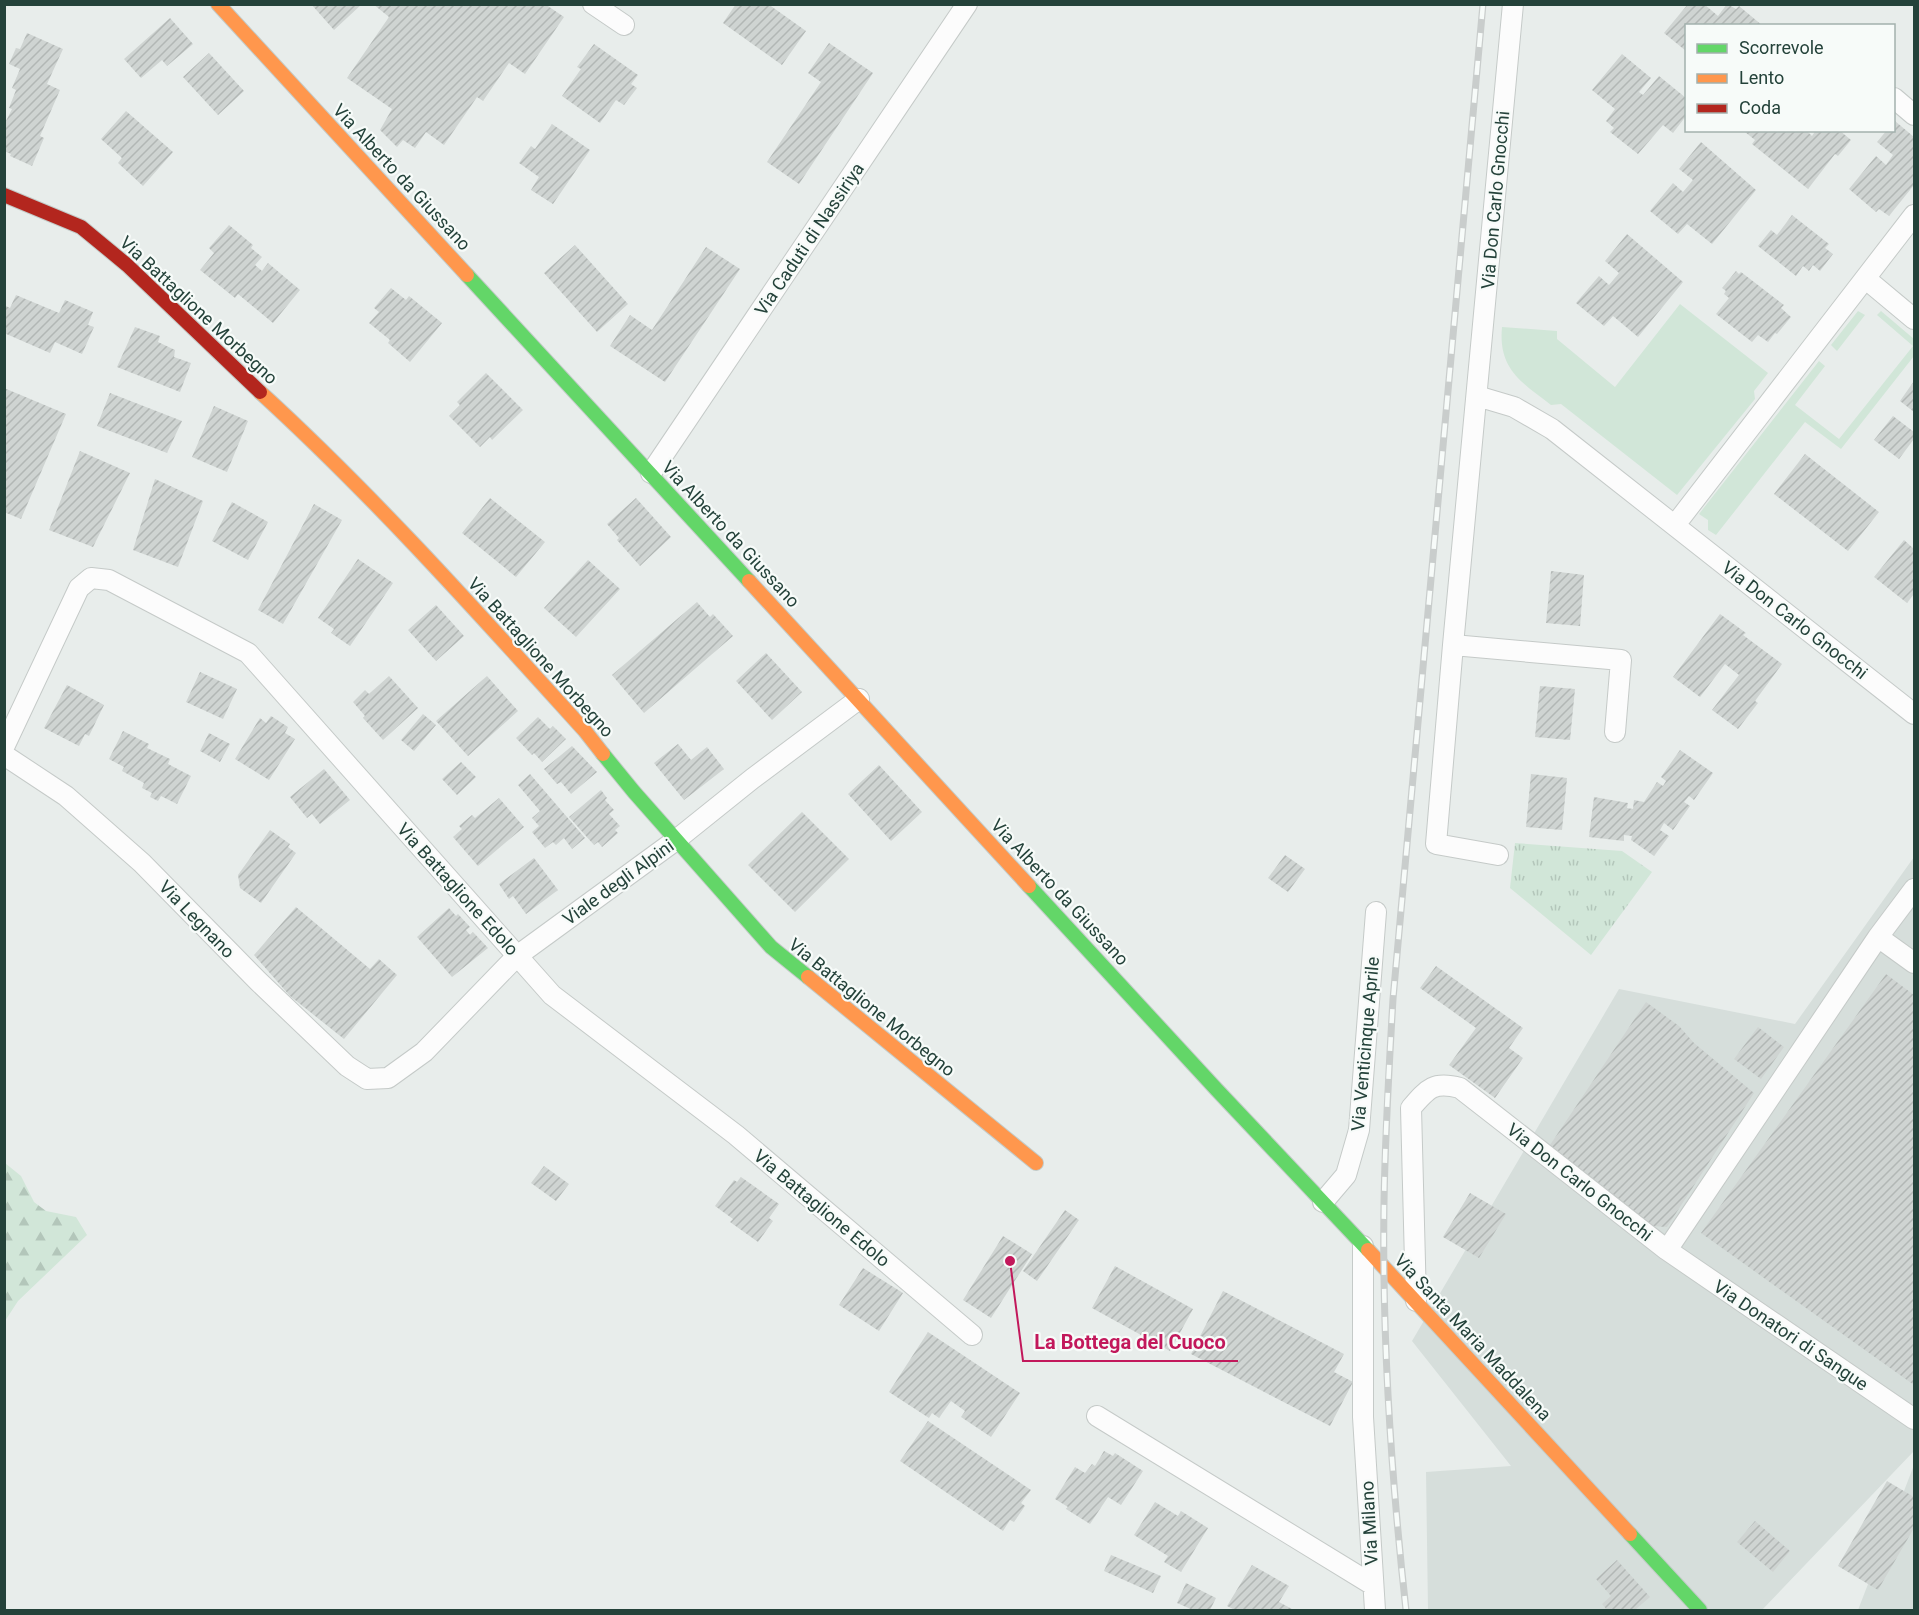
<svg xmlns="http://www.w3.org/2000/svg" width="1919" height="1615" viewBox="0 0 1919 1615" font-family="Roboto,sans-serif">
<style>
.built{fill:#d6dedb}
.grass{fill:#d1e6d8}
.forest{fill:url(#forest-firs)}
.park{fill:url(#park-tufts)}
.building{fill:url(#building-hatch)}
.lines{fill:none;stroke-linecap:round;stroke-linejoin:round}
.street-casing{stroke:#c5cac8;stroke-width:22}
.fast-casing{stroke:#c3cbc8;stroke-width:16}
.slow-casing{stroke:#c3cbc8;stroke-width:16}
.jam-casing{stroke:#c3cbc8;stroke-width:16}
.street{stroke:#fcfcfc;stroke-width:20}
.fast{stroke:#63d668;stroke-width:14}
.slow{stroke:#ff974d;stroke-width:14}
.jam{stroke:#b3261e;stroke-width:14}
.rail-casing{stroke:#c9cdcc;stroke-width:7}
.rail{stroke:#f7fbf9;stroke-width:4.5;stroke-dasharray:14;stroke-linecap:butt}
.labels{text-anchor:middle;dominant-baseline:central;stroke-width:4.5;stroke-linejoin:round;paint-order:stroke}
.street-label{font-size:18px;fill:#24423a;stroke:#f7fbf9}
.leader{fill:none;stroke:#c2185b;stroke-width:2}
.callout-dot{fill:#c2185b;stroke:#f7fbf9;stroke-width:2}
.callout-label{font-size:20px;text-anchor:middle;font-weight:bold;fill:#c2185b;stroke:#f7fbf9;stroke-width:4.5;stroke-linejoin:round;paint-order:stroke}
</style>
<defs>
<pattern id="forest-firs" width="22" height="20" patternUnits="userSpaceOnUse" patternTransform="scale(1.5)"><rect width="22" height="20" fill="#d1e6d8"/><path d="M5 1l3.5 6h-7zM16 11l3.5 6h-7z" fill="#b3c6ba"/></pattern>
<pattern id="park-tufts" width="24" height="20" patternUnits="userSpaceOnUse" patternTransform="scale(1.5)"><rect width="24" height="20" fill="#d1e6d8"/><path d="M3 7l-1-3M5 7V3M7 7l1-3M15 17l-1-3M17 17v-4M19 17l1-3" fill="none" stroke="#b3c6ba"/></pattern>
<pattern id="building-hatch" width="6" height="6" patternUnits="userSpaceOnUse" patternTransform="scale(1.5)"><rect width="6" height="6" fill="#cfd4d2"/><path d="M-1 1l2-2M0 6l6-6M5 7l2-2" fill="none" stroke="#b2b7b5"/></pattern>
</defs>
<rect width="100%" height="100%" fill="#e8edeb"/>
<path class="built" d="M 1914,857 L 1914,1451 L 1762,1610 L 1428,1610 L 1426,1472 L 1511,1466 L 1412,1341 L 1619,989 L 1795,1024 Z
M 1914,1465 L 1914,1610 L 1858,1610 Z"/>
<path class="grass" d="M 1680,304 L 1768,373 L 1754,391 L 1755,399 L 1677,495 L 1561,404 L 1551,405 C 1521,382 1498,369 1502,327 L 1557,331 L 1557,339 L 1615,387 Z
M 1858,311 L 1865,315 L 1837,351 L 1831,345 Z
M 1881,311 L 1914,339 L 1914,356 L 1841,449 L 1805,422 L 1716,535 L 1708,530 L 1708,520 L 1699,514 L 1819,361 L 1825,366 L 1795,405 L 1839,439 L 1913,346 L 1877,315 Z"/>
<path class="forest" d="M 5,1163 L 21,1176 L 34,1202 L 46,1211 L 76,1217 L 87,1235 L 18,1301 L 5,1321 Z"/>
<path class="park" d="M 1515,843 L 1622,851 L 1652,872 L 1591,955 L 1510,888 Z"/>
<path class="building" d="M 311,4 L 362,4 L 334,30 Z
M 373,4 L 545,4 L 564,17 L 525,74 L 509,63 L 483,101 L 477,97 L 444,145 L 426,132 L 415,148 L 403,140 L 397,147 L 380,130 L 392,109 L 347,78 L 389,17 Z
M 736,4 L 768,4 L 806,31 L 782,65 L 723,23 Z
M 1688,4 L 1704,4 L 1718,16 L 1727,4 L 1736,9 L 1739,6 L 1763,26 L 1686,26 L 1686,51 L 1664,33 Z
M 170,18 L 193,44 L 167,66 L 162,60 L 141,78 L 124,59 Z
M 27,33 L 63,49 L 47,84 L 60,90 L 40,136 L 44,138 L 32,166 L 10,156 L 11,154 L 4,151 L 4,125 L 12,109 L 9,108 L 16,90 L 12,88 L 20,69 L 9,64 L 16,48 L 20,49 Z
M 829,43 L 873,73 L 799,184 L 767,162 L 821,82 L 808,73 Z
M 594,44 L 638,75 L 631,84 L 637,88 L 624,105 L 616,100 L 600,123 L 562,96 L 581,69 L 577,67 Z
M 209,53 L 244,91 L 218,115 L 183,77 Z
M 1622,54 L 1651,78 L 1639,92 L 1643,95 L 1659,76 L 1686,98 L 1686,116 L 1673,133 L 1663,125 L 1638,154 L 1610,132 L 1614,128 L 1606,121 L 1615,109 L 1592,90 Z
M 126,111 L 173,152 L 143,186 L 118,163 L 122,158 L 101,139 Z
M 1895,121 L 1914,137 L 1914,185 L 1889,216 L 1879,209 L 1876,212 L 1849,189 L 1876,156 L 1886,165 L 1893,155 L 1877,142 L 1887,130 L 1894,130 Z
M 552,124 L 590,150 L 553,204 L 531,190 L 539,177 L 519,163 L 531,146 L 535,149 Z
M 1746,130 L 1806,130 L 1812,136 L 1816,130 L 1839,130 L 1851,140 L 1838,156 L 1835,154 L 1808,189 L 1752,144 L 1755,140 L 1745,132 Z
M 1701,142 L 1756,190 L 1712,244 L 1687,224 L 1678,234 L 1650,211 L 1673,183 L 1683,192 L 1693,180 L 1679,169 Z
M 1792,215 L 1829,244 L 1825,248 L 1833,254 L 1820,271 L 1813,265 L 1809,271 L 1803,266 L 1796,276 L 1758,246 L 1771,230 L 1777,235 Z
M 229,225 L 253,245 L 251,248 L 262,257 L 255,265 L 262,271 L 268,263 L 300,290 L 273,323 L 238,294 L 235,298 L 200,270 L 214,253 L 209,248 Z
M 1627,234 L 1683,282 L 1638,337 L 1613,316 L 1604,326 L 1576,303 L 1599,276 L 1609,285 L 1619,273 L 1605,261 Z
M 575,245 L 628,304 L 597,332 L 544,273 Z
M 706,247 L 740,269 L 665,382 L 610,346 L 630,315 L 652,330 Z
M 1736,271 L 1739,274 L 1741,272 L 1784,305 L 1781,308 L 1791,317 L 1777,334 L 1775,333 L 1768,342 L 1758,335 L 1752,342 L 1716,314 L 1729,298 L 1724,294 L 1726,291 L 1722,288 Z
M 391,288 L 406,300 L 409,296 L 442,323 L 410,362 L 388,343 L 390,340 L 369,323 L 379,312 L 374,308 Z
M 16,295 L 59,313 L 65,300 L 93,312 L 88,325 L 94,327 L 82,354 L 55,342 L 50,353 L 4,333 L 4,305 L 10,308 Z
M 135,327 L 160,336 L 158,342 L 175,350 L 174,357 L 191,363 L 180,392 L 117,367 Z
M 486,373 L 523,410 L 492,440 L 490,437 L 480,447 L 449,416 L 460,405 L 457,402 Z
M 1914,381 L 1914,412 L 1900,401 Z
M 4,388 L 66,414 L 21,519 L 4,512 Z
M 110,393 L 182,421 L 167,453 L 97,426 Z
M 214,406 L 248,421 L 227,472 L 192,457 Z
M 1893,416 L 1914,432 L 1914,439 L 1899,459 L 1874,440 Z
M 80,451 L 130,473 L 93,547 L 49,530 Z
M 1805,454 L 1879,512 L 1848,551 L 1774,494 Z
M 155,479 L 203,501 L 178,567 L 133,550 Z
M 490,498 L 545,542 L 516,577 L 462,533 Z
M 636,498 L 671,537 L 640,566 L 617,540 L 619,538 L 607,524 Z
M 232,502 L 268,522 L 248,560 L 212,541 Z
M 314,504 L 342,520 L 283,624 L 258,610 Z
M 1904,540 L 1914,549 L 1914,594 L 1907,603 L 1874,577 Z
M 358,559 L 393,583 L 350,646 L 331,633 L 334,629 L 318,618 Z
M 588,560 L 620,589 L 576,637 L 544,608 Z
M 1551,571 L 1584,575 L 1580,626 L 1546,623 Z
M 697,602 L 710,617 L 713,614 L 733,636 L 644,713 L 612,675 Z
M 436,605 L 464,636 L 436,661 L 408,630 Z
M 1720,614 L 1746,633 L 1743,635 L 1782,664 L 1755,701 L 1758,703 L 1738,729 L 1712,710 L 1739,675 L 1725,664 L 1700,697 L 1673,677 Z
M 766,653 L 802,692 L 772,720 L 736,681 Z
M 200,672 L 237,689 L 223,719 L 186,702 Z
M 389,676 L 418,708 L 383,740 L 363,718 L 365,716 L 353,702 L 365,690 L 369,694 Z
M 487,676 L 518,711 L 468,756 L 436,721 Z
M 67,685 L 104,705 L 89,736 L 85,734 L 79,746 L 44,728 Z
M 1540,686 L 1575,689 L 1570,740 L 1535,737 Z
M 423,714 L 436,725 L 414,751 L 401,740 Z
M 271,716 L 288,727 L 285,733 L 295,739 L 269,780 L 235,759 L 260,718 L 266,723 Z
M 538,717 L 550,729 L 553,726 L 566,739 L 542,762 L 534,753 L 532,755 L 516,738 Z
M 123,731 L 149,744 L 147,748 L 170,759 L 168,764 L 191,776 L 177,804 L 161,796 L 158,801 L 150,797 L 152,793 L 142,788 L 144,783 L 122,771 L 124,767 L 109,759 Z
M 209,733 L 230,744 L 220,762 L 200,751 Z
M 678,744 L 691,760 L 707,747 L 724,769 L 684,800 L 654,763 Z
M 572,746 L 597,772 L 571,794 L 561,782 L 557,784 L 544,769 Z
M 1680,750 L 1713,773 L 1694,800 L 1689,796 L 1684,802 L 1690,806 L 1673,830 L 1664,823 L 1660,830 L 1669,836 L 1654,856 L 1631,840 L 1632,836 L 1624,835 L 1624,841 L 1589,837 L 1594,797 L 1628,803 L 1627,808 L 1633,809 L 1634,800 L 1644,802 L 1657,782 L 1663,786 L 1666,781 L 1661,777 Z
M 461,762 L 476,777 L 457,795 L 442,779 Z
M 879,765 L 922,812 L 891,841 L 848,794 Z
M 324,769 L 350,800 L 320,824 L 312,814 L 307,818 L 290,797 Z
M 530,774 L 585,838 L 572,849 L 564,838 L 556,845 L 553,842 L 545,848 L 532,832 L 539,826 L 532,818 L 540,811 L 518,785 Z
M 1531,774 L 1567,778 L 1562,830 L 1526,827 Z
M 601,790 L 607,798 L 605,800 L 614,810 L 609,814 L 620,826 L 615,830 L 618,833 L 602,847 L 598,842 L 594,845 L 569,817 Z
M 499,798 L 524,827 L 478,866 L 453,837 L 462,829 L 459,826 L 472,815 L 475,818 Z
M 802,812 L 849,859 L 795,912 L 748,865 Z
M 270,830 L 290,844 L 288,847 L 296,853 L 261,903 L 240,888 L 238,875 Z
M 1285,855 L 1305,869 L 1288,892 L 1268,878 Z
M 534,858 L 558,890 L 526,914 L 513,896 L 509,899 L 499,884 Z
M 296,907 L 370,969 L 379,959 L 397,975 L 344,1039 L 290,996 L 254,955 Z
M 449,908 L 456,916 L 458,914 L 470,927 L 466,930 L 470,935 L 473,932 L 488,948 L 452,977 L 417,937 Z
M 1436,966 L 1523,1028 L 1509,1048 L 1523,1058 L 1495,1098 L 1449,1065 L 1476,1028 L 1420,988 Z
M 1886,974 L 1914,995 L 1914,1385 L 1701,1233 Z
M 1646,1002 L 1679,1026 L 1694,1043 L 1754,1093 L 1667,1227 L 1651,1226 L 1550,1145 Z
M 1758,1027 L 1784,1047 L 1761,1079 L 1734,1059 Z
M 544,1166 L 569,1184 L 556,1201 L 531,1183 Z
M 741,1177 L 779,1204 L 769,1218 L 773,1221 L 758,1242 L 730,1222 L 733,1219 L 715,1206 L 734,1180 L 737,1182 Z
M 1470,1193 L 1506,1214 L 1479,1258 L 1443,1237 Z
M 1065,1210 L 1079,1220 L 1037,1281 L 1023,1271 Z
M 1003,1236 L 1032,1254 L 991,1318 L 963,1300 Z
M 1115,1266 L 1193,1309 L 1170,1351 L 1092,1308 Z
M 863,1268 L 903,1293 L 879,1331 L 839,1305 Z
M 1223,1291 L 1344,1354 L 1334,1372 L 1353,1382 L 1330,1426 L 1191,1354 Z
M 928,1332 L 1020,1393 L 991,1437 L 961,1417 L 965,1411 L 951,1401 L 939,1418 L 932,1413 L 929,1418 L 889,1392 Z
M 928,1421 L 1031,1490 L 1021,1503 L 1025,1506 L 1014,1522 L 1010,1520 L 1003,1531 L 900,1461 Z
M 1104,1451 L 1113,1456 L 1115,1453 L 1143,1471 L 1121,1505 L 1108,1497 L 1090,1524 L 1066,1509 L 1068,1507 L 1055,1499 L 1075,1467 L 1085,1473 L 1092,1464 L 1095,1466 Z
M 1887,1481 L 1914,1497 L 1914,1528 L 1878,1590 L 1838,1566 Z
M 1155,1502 L 1178,1516 L 1181,1511 L 1208,1528 L 1181,1572 L 1164,1562 L 1168,1556 L 1134,1535 Z
M 1755,1521 L 1790,1551 L 1773,1572 L 1737,1542 Z
M 1111,1555 L 1161,1576 L 1153,1593 L 1104,1571 Z
M 1617,1560 L 1650,1597 L 1635,1610 L 1607,1610 L 1602,1604 L 1611,1596 L 1596,1579 Z
M 1252,1565 L 1289,1586 L 1279,1602 L 1292,1609 L 1291,1610 L 1235,1610 L 1227,1606 Z
M 1186,1583 L 1216,1598 L 1210,1610 L 1193,1610 L 1177,1603 Z"/>
<g class="lines">
<defs>
<path id="street" d="M 593,4 L 624,25
M 1894,98 L 1914,115
M 1866,279 L 1914,319
M 1477,396 L 1514,407 L 1552,429 L 1914,714
M 651,473 L 967,4
M 1675,525 L 1914,215
M 1453,645 L 1621,660 L 1615,732
M 4,747 L 79,588 L 91,578 L 109,580 L 248,653 L 552,995 L 736,1135 L 972,1335
M 4,755 L 66,796 L 142,863 L 258,981 L 347,1066 L 367,1079 L 388,1078 L 424,1052 L 517,956 L 676,840 L 752,779 L 859,699
M 1498,855 L 1436,844 L 1453,645 L 1513,4
M 1878,937 L 1914,963
M 1323,1202 L 1346,1175 L 1359,1130 L 1376,912
M 1363,1246 L 1363,1417 L 1375,1610
M 1667,1250 L 1914,1419
M 1416,1301 L 1411,1108 C 1428,1088 1434,1081 1460,1088 L 1667,1250 L 1878,937 L 1914,889
M 1097,1416 L 1373,1585"/>
<path id="fast" d="M 467,275 L 749,581
M 603,754 L 634,792 L 771,947 L 808,977
M 1029,886 L 1217,1090 L 1368,1250
M 1630,1534 L 1700,1610"/>
<path id="slow" d="M 218,4 L 467,275
M 260,392 C 376,498 480,615 585,731 L 603,754
M 749,581 L 1029,886
M 808,977 L 1036,1163
M 1368,1250 L 1630,1534"/>
<path id="jam" d="M 4,195 L 81,227 L 127,265 L 260,392"/>
</defs>
<use href="#street" class="street-casing"/>
<use href="#fast" class="fast-casing"/>
<use href="#slow" class="slow-casing"/>
<use href="#jam" class="jam-casing"/>
<use href="#street" class="street"/>
<use href="#fast" class="fast"/>
<use href="#slow" class="slow"/>
<use href="#jam" class="jam"/>
<defs>
<path id="rail" d="M 1406,1610 C 1391,1475 1382,1339 1384,1203 C 1385,1135 1389,1067 1393,999 L 1483,4"/>
</defs>
<use href="#rail" class="rail-casing"/>
<use href="#rail" class="rail"/>
</g>
<g class="labels">
<g class="street-label">
<text transform="translate(402 177) rotate(47)">Via Alberto da Giussano</text>
<text transform="translate(1495 200) rotate(-85)">Via Don Carlo Gnocchi</text>
<text transform="translate(809 239) rotate(-56)">Via Caduti di Nassiriya</text>
<text transform="translate(199 310) rotate(43)">Via Battaglione Morbegno</text>
<text transform="translate(731 534) rotate(47)">Via Alberto da Giussano</text>
<text transform="translate(1795 620) rotate(38)">Via Don Carlo Gnocchi</text>
<text transform="translate(541 657) rotate(48)">Via Battaglione Morbegno</text>
<text transform="translate(618 882) rotate(-36)">Viale degli Alpini</text>
<text transform="translate(458 889) rotate(48)">Via Battaglione Edolo</text>
<text transform="translate(1060 892) rotate(47)">Via Alberto da Giussano</text>
<text transform="translate(197 919) rotate(46)">Via Legnano</text>
<text transform="translate(872 1007) rotate(39)">Via Battaglione Morbegno</text>
<text transform="translate(1365 1044) rotate(-85)">Via Venticinque Aprile</text>
<text transform="translate(1580 1182) rotate(38)">Via Don Carlo Gnocchi</text>
<text transform="translate(822 1208) rotate(40)">Via Battaglione Edolo</text>
<text transform="translate(1791 1335) rotate(34)">Via Donatori di Sangue</text>
<text transform="translate(1473 1337) rotate(47)">Via Santa Maria Maddalena</text>
<text transform="translate(1369 1523) rotate(-93)">Via Milano</text>
</g>
</g>
<path class="leader" d="M1010 1261L1023 1361H1238"/>
<circle class="callout-dot" cx="1010" cy="1261" r="6"/>
<g class="callout-label">
<text x="1130" y="1349">La Bottega del Cuoco</text>
</g>
<rect width="1919" height="1615" fill="none" stroke="#24423a" stroke-width="12"/>
<rect x="1685" y="24" width="210" height="108" fill="#f7fbf9" stroke="#a3b1ad" stroke-width="1.5"/>
<rect x="1697" y="44" width="30" height="9" fill="#63d668" stroke="#a3b1ad" stroke-width="1.5"/>
<text x="1739" y="54" font-size="18" fill="#24423a">Scorrevole</text>
<rect x="1697" y="74" width="30" height="9" fill="#ff974d" stroke="#a3b1ad" stroke-width="1.5"/>
<text x="1739" y="84" font-size="18" fill="#24423a">Lento</text>
<rect x="1697" y="104" width="30" height="9" fill="#b3261e" stroke="#a3b1ad" stroke-width="1.5"/>
<text x="1739" y="114" font-size="18" fill="#24423a">Coda</text>
</svg>
